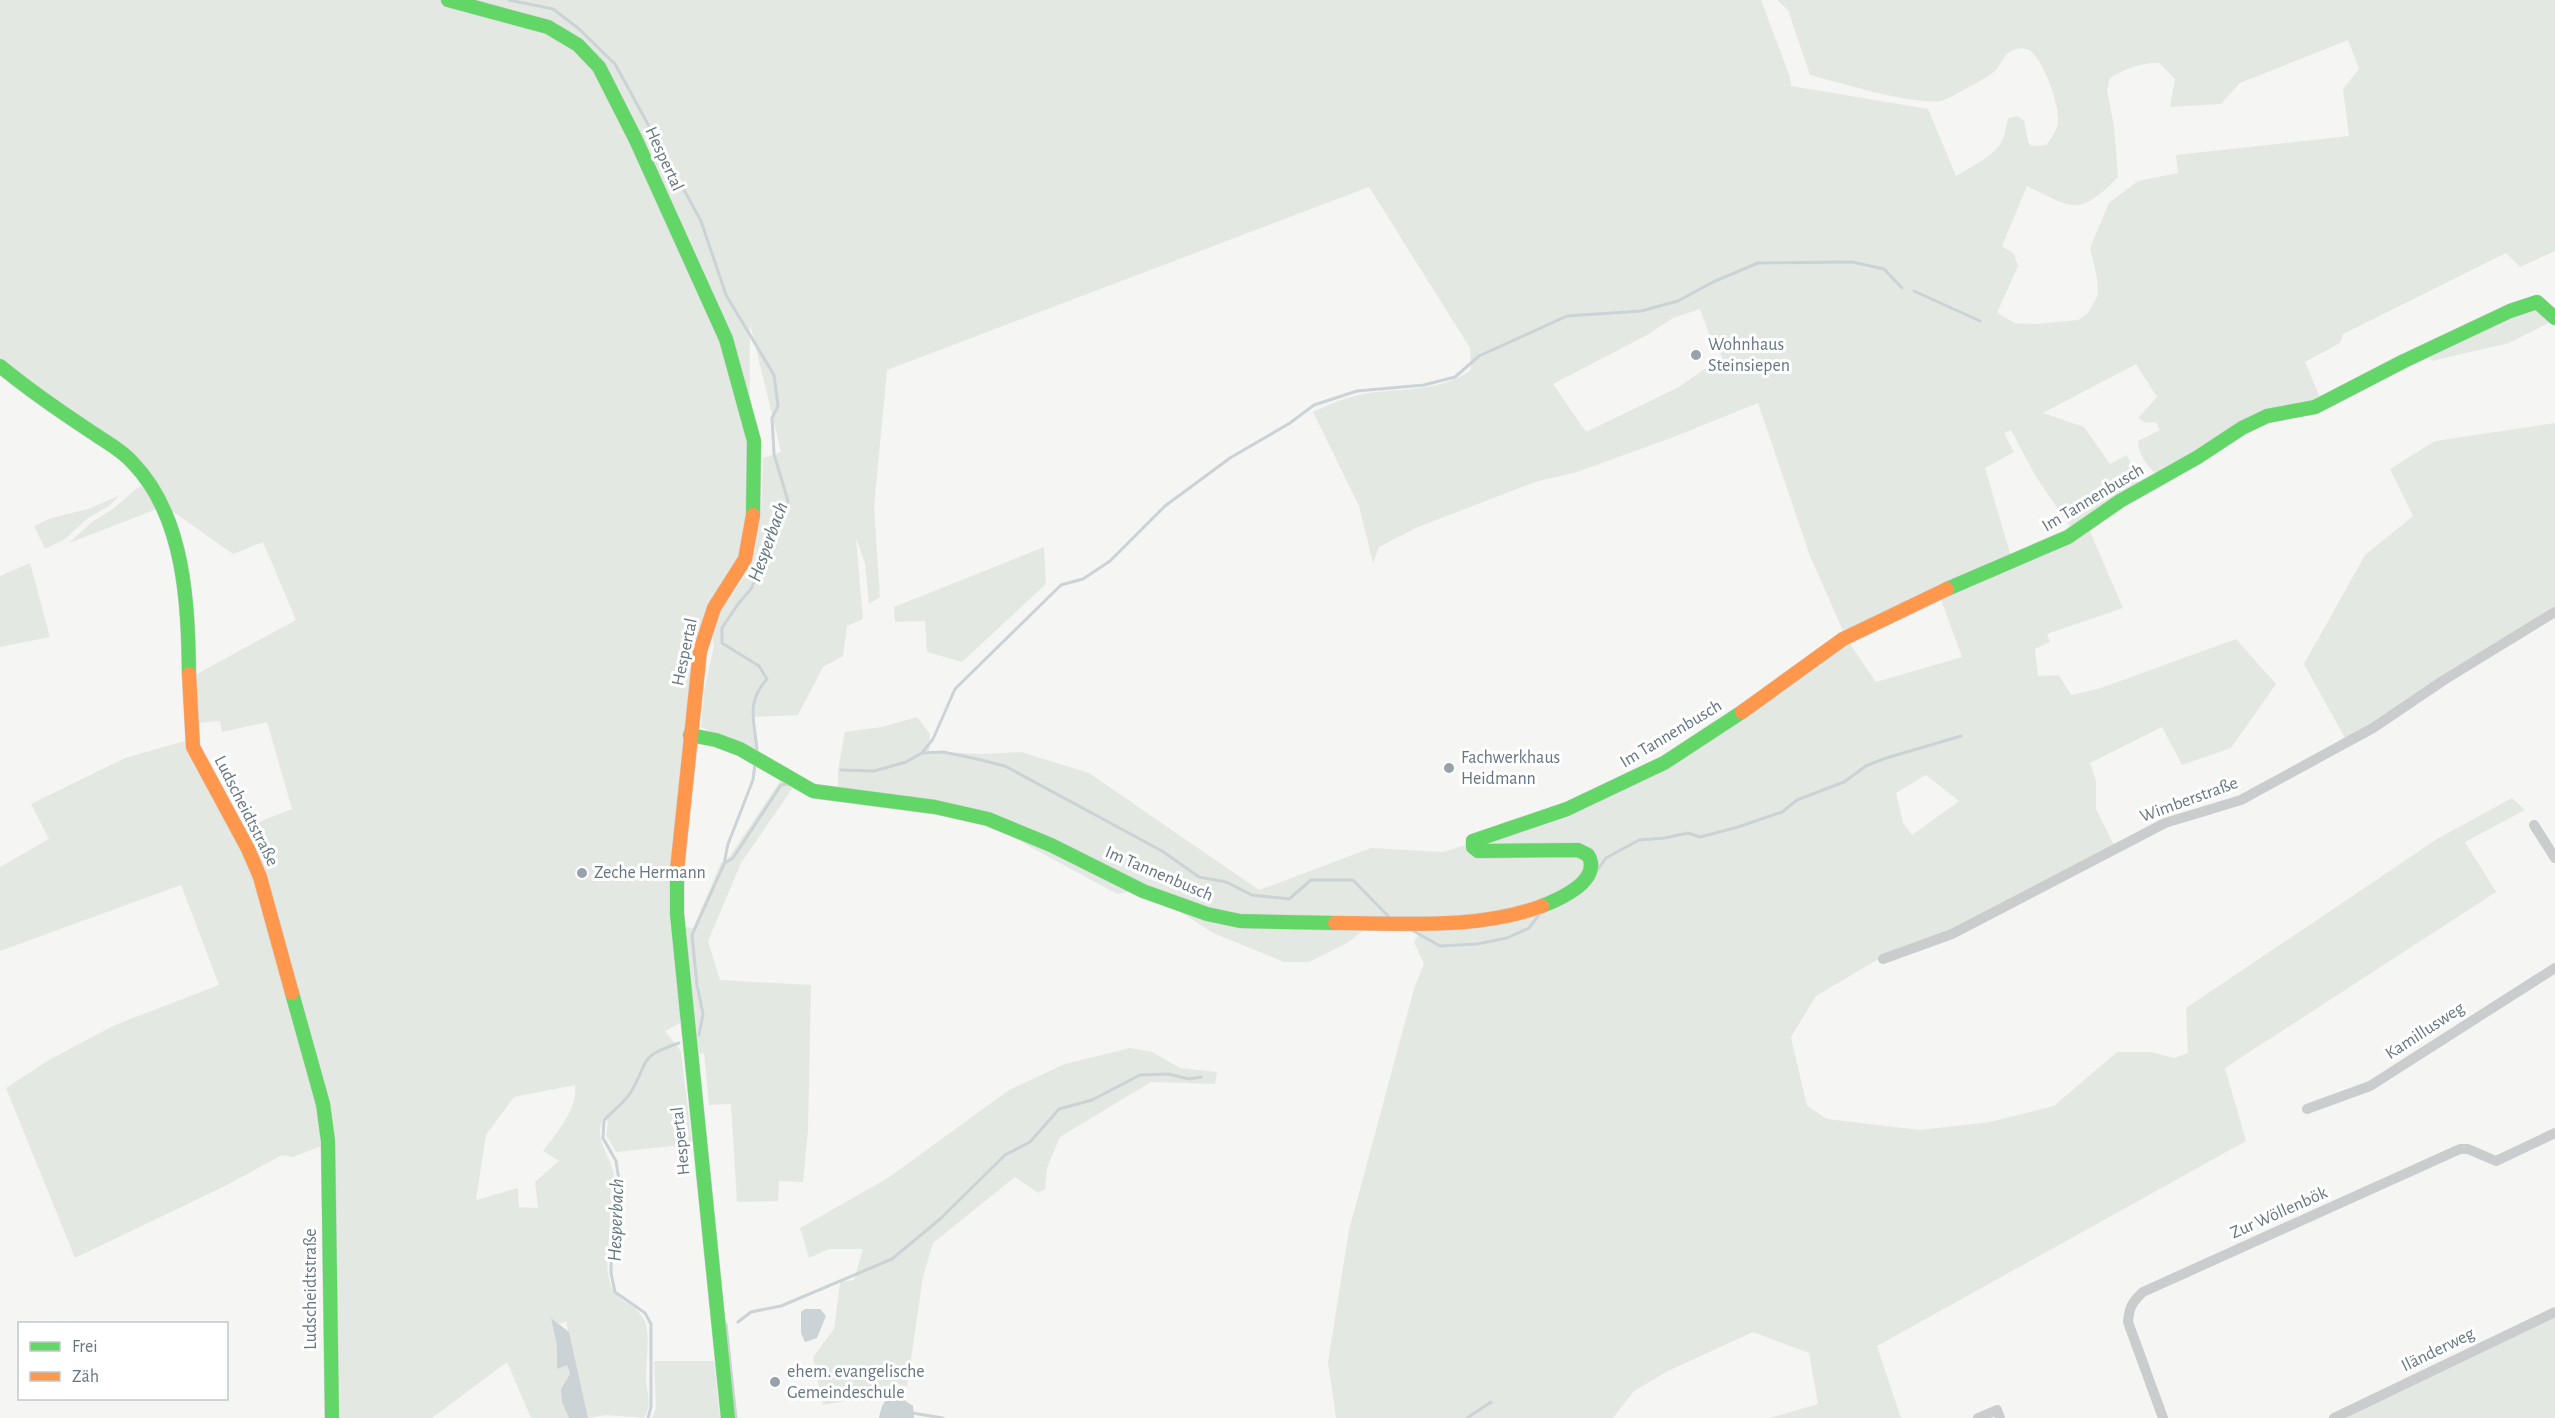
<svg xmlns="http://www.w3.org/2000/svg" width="2555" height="1418" viewBox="0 0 2555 1418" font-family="'Alegreya Sans',sans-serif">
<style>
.green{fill:#e4e8e2;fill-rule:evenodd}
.water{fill:#cbd3d6}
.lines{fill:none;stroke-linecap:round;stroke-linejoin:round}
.stream{stroke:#cbd3d6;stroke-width:3}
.fast-casing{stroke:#d2d3d4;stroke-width:15}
.slow-casing{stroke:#d2d3d4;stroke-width:15}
.street{stroke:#cacccd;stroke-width:10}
.fast{stroke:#63d668;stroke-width:14}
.slow{stroke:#ff974d;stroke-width:14}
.poi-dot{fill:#97a2ab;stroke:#fff;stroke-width:2}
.labels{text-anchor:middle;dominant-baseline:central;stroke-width:6;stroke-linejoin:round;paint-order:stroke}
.street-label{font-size:18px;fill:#657683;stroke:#fff}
.poi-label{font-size:18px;fill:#657683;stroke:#fff;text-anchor:start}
.water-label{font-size:20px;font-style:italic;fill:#61777f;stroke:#fff}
</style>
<rect width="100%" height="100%" fill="#f5f5f4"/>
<path class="green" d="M 0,0 L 1761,0 L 1790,77 L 1791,86 L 1928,109 L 1956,176 C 1972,166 1993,157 2002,141 C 2006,134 2005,125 2009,118 L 2017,116 L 2024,120 L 2028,141 L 2031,146 L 2046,145 C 2051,139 2058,129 2058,121 C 2060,106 2041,52 2026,49 C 2023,48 2016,49 2013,50 C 2003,54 2002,64 1995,71 C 1991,76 1951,97 1944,100 C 1921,108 1837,82 1810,75 L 1788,10 L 1777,0 L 2555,0 L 2555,251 L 2520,267 L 2506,253 L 2343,334 L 2340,343 L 2305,362 L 2321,400 L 2156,474 C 2147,466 2138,453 2138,441 L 2160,430 L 2156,422 L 2146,423 L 2138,418 L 2157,397 L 2136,364 L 2043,413 L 2084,427 L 2110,464 L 2127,455 L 2139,484 L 2071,528 L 2036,477 L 2011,430 L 2004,433 L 2014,452 L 1985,468 L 2012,560 L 2088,527 L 2123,608 L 2047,634 L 2050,642 L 2035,649 L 2038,676 L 2059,675 L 2071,695 L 2098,689 L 2236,639 L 2276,684 L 2231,748 L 2182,765 L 2162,727 L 2090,763 L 2096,781 L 2096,809 L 2114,845 L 1952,929 L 1877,960 L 1816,996 L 1791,1037 L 1807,1106 L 1827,1119 L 1920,1130 L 1990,1122 L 2054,1106 L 2117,1052 L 2151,1052 L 2174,1058 L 2188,1053 L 2186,1008 L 2437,839 L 2512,798 L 2525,810 L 2465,842 L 2496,892 L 2225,1068 L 2246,1141 L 1877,1346 L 1901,1418 L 1770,1418 L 1818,1404 L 1809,1353 L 1753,1332 L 1668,1371 L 1634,1391 L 1613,1418 L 1336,1418 L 1328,1362 L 1349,1230 L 1414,989 L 1424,964 L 1414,942 L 1424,925 L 1457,925 L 1582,889 L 1589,851 L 1489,850 L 1488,841 L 1622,789 L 1847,640 L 1810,556 L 1758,403 L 1671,438 L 1577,472 L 1535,482 L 1418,527 L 1379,547 L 1373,563 L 1359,506 L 1313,412 C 1327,405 1342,399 1358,395 C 1396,387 1437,394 1471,370 L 1470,348 L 1369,187 L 887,370 L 874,507 L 880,597 L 869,604 L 865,564 L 856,538 L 863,619 L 847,626 L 843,656 L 823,667 L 798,715 L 755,717 L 756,753 L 701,727 L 704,691 L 714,646 L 712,634 L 722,609 L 746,574 L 755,550 L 761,511 L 763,458 L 781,452 L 750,324 L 749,507 L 743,544 L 735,567 L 704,617 L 693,648 L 671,867 L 670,922 L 682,1022 L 665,1031 L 681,1051 L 692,1144 L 616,1152 L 606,1135 L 608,1123 L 604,1116 C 592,1142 611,1152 614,1177 C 618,1208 604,1241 608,1273 C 612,1304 631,1298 643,1318 C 652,1331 645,1365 646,1382 C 647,1389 649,1397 649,1405 C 648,1409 646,1414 644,1418 L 606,1415 L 588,1418 L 566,1321 L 560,1324 L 552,1319 L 557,1346 L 557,1368 L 567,1365 L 570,1374 L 563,1402 L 569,1418 L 531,1418 L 507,1362 L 432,1418 L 339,1418 L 335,1141 L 293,1157 L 282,1155 L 225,1186 L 75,1258 L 6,1088 L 49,1060 L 115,1025 L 219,985 L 181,885 L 0,951 L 0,867 L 49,839 L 31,804 L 125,758 L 185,741 L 244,828 L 292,809 L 267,722 L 222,732 L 220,721 L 197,723 L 195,675 L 296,620 L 263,542 L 233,554 L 172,511 L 155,481 L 0,360 ZM 2348,40 L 2359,69 L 2343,89 L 2349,136 L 2176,155 L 2178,173 L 2138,181 L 2109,203 L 2090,248 L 2097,277 L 2098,295 L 2088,313 L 2078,320 L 2035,324 L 2015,323 L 1997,313 L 2018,266 L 2014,254 L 2002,246 L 2027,186 C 2073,208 2078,218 2118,177 L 2114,126 L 2107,90 L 2110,78 C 2125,69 2141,62 2159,63 L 2175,79 L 2170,107 L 2221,104 L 2240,83 ZM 1700,309 L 1711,339 L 1722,357 L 1679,387 L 1586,432 L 1553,384 L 1647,335 L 1673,318 ZM 1940,597 L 1962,657 L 1876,682 L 1848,641 ZM 1926,775 L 1959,801 L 1912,835 L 1903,823 L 1896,793 ZM 575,1085 C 578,1109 557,1132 543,1151 L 559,1161 L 535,1182 L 538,1208 L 519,1207 L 518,1188 L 476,1200 L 486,1135 L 514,1097 Z
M 2536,304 L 2553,321 L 2509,343 L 2432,361 L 2426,351 Z
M 2555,423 L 2555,608 L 2346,740 L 2304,664 L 2365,555 L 2413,516 L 2390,469 L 2435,441 Z
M 144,485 L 157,509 L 69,543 L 92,522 L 113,509 L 136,489 Z
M 120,495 L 109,506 L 88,518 L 65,539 L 45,549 L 34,526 L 51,518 L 88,509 Z
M 1044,547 L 1046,584 L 962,662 L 927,652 L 925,621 L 895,622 L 894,607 Z
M 30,563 L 50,637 L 0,647 L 0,576 Z
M 917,717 L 930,734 L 929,751 L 981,754 L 1021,752 L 1089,773 L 1259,890 L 1371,848 L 1443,852 L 1465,845 L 1475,853 L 1583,855 L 1586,871 L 1555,898 L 1501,916 L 1367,928 L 1347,943 L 1309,962 L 1284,962 L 1213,933 L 1165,902 L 1134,891 L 1117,894 L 1025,844 L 989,813 L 838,790 L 838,771 L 845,732 L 882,727 Z
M 783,777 L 792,789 L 741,863 L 708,941 L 720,980 L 811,985 L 808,1130 L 803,1182 L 779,1181 L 778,1201 L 737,1202 L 731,1104 L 709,1105 L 704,1053 L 695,1055 L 685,927 L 693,928 L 721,863 L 730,856 Z
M 1130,1048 L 1152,1052 L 1180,1068 L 1217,1072 L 1215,1084 L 1151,1082 L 1060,1137 L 1047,1168 L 1045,1189 L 1038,1193 L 1015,1177 L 933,1243 L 923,1277 L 907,1386 L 895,1384 L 867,1397 L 823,1405 L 813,1357 L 834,1329 L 840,1282 L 854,1280 L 863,1249 L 829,1249 L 809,1258 L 800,1228 L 888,1178 L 1009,1090 L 1065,1064 Z
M 2555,1312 L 2555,1418 L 2337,1418 Z
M 654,1361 L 714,1361 L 720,1418 L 652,1418 L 656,1408 Z"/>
<path class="water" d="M 805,1309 L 820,1309 L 826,1316 L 817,1338 L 805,1342 L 801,1333 L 801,1312 Z
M 551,1318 L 569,1332 L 588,1418 L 569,1418 L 562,1402 L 561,1389 L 570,1374 L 567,1365 L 557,1369 L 557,1346 Z
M 895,1394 L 913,1406 L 914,1418 L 879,1418 C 881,1406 884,1399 895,1394 Z"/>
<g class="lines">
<path class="stream" d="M 509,0 L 553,9 L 578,28 L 615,64 L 701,221 L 726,295 L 774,375 L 778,406 L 772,418 L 774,454 L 788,501 L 751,589 L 738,604 L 722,628 L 722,643 L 759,666 L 767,679 C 745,703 755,722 757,751
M 1914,291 L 1980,321
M 922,753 L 933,739 L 955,689 L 1061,585 L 1083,579 L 1110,561 L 1165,506 L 1230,458 L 1290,423 L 1314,405 L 1357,391 L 1424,385 L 1455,377 L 1479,356 L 1567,316 L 1641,311 L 1678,301 L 1713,282 L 1758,263 L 1852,262 L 1884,269 L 1902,288
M 841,770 L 874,771 L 906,762 L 922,753 L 943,752 L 977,759 L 1005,766 L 1162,851 L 1199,877 L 1226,882 L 1252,895 L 1289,899 L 1311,880 L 1353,880 L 1389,917
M 725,863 L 733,858 L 781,785 L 788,784
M 1596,872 L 1606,858 L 1639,840 L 1665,838 L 1688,833 L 1700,837 L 1738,827 L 1782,812 L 1797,800 L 1844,782 L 1866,766 L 1883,759 L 1961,736
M 1410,929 L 1440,946 L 1477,944 L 1507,938 L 1529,928 L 1541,912
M 699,1035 L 703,1014 L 697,985 L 692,935 L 724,864 L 728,844 L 753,780 L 755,764
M 738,1322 L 751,1312 L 781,1306 L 892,1259 L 940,1219 L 1005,1155 L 1030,1142 L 1059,1109 L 1092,1100 L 1140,1075 L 1168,1074 L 1189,1079 L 1201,1077
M 726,1324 L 736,1418
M 912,1413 L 943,1418
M 648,1418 L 651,1407 L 651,1324 L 645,1313 L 615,1292 L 611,1273 L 612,1230 L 620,1187 L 616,1161 L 603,1138 L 604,1120 C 613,1111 625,1102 631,1092 C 650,1059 638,1057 679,1043
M 1467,1418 L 1491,1402"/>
<defs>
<path id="fast" d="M 448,0 L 548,27 L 578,45 L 599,67 L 636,140 L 726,339 L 754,441 L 753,515
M 0,366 C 29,390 61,412 93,433 C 106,442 122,450 133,463 C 185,517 188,604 189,674
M 1947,589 L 2068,537 L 2120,501 L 2198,457 L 2242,428 L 2267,416 L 2315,407 L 2404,361 L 2510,311 L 2537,302 L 2555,318
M 690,735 L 716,740 L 740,749 L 813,791 L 935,807 L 988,819 L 1051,845 L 1143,891 L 1207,914 L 1240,921 L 1335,923
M 677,870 L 677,914 L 728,1418
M 1542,906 C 1560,899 1603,880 1588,855 L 1578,850 L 1478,851 L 1473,847 L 1473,841 L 1567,809 L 1664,763 L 1742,712
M 292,993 L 323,1104 L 328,1141 L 332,1418"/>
<path id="slow" d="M 189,674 L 193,747 L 248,849 L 260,877 L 292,993
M 1742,712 L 1843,639 L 1947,589
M 677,870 L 700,651 L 714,608 L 745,559 L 753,515
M 1335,923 C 1404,923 1476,930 1542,906"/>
</defs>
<use href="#fast" class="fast-casing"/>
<use href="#slow" class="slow-casing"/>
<path class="street" d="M 2534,825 L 2555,858
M 1883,959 L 1952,934 L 2165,823 L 2241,800 L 2373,728 L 2444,680 L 2555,612
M 2307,1109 L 2370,1086 L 2555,968
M 1978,1418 L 1997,1410 L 2000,1418
M 2163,1418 L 2128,1322 C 2129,1308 2132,1302 2143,1292 L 2460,1149 L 2468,1149 L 2496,1161 L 2555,1133
M 2334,1418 L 2555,1312"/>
<use href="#fast" class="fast"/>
<use href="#slow" class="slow"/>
</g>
<g class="poi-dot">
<circle cx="1696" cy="355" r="6"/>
<circle cx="1449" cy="768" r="6"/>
<circle cx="582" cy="873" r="6"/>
<circle cx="775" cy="1382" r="6"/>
</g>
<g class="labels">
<g class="street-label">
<text transform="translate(664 159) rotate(65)">Hespertal</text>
<text transform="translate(2093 498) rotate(-31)">Im Tannenbusch</text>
<text transform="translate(685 652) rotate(-78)">Hespertal</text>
<text transform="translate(1671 734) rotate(-31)">Im Tannenbusch</text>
<text transform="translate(2189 800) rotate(-20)">Wimberstraße</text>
<text transform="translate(246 811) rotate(63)">Ludscheidtstraße</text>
<text transform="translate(1159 874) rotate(23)">Im Tannenbusch</text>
<text transform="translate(2425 1031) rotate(-33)">Kamillusweg</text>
<text transform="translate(681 1141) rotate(-96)">Hespertal</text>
<text transform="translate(2279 1213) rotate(-24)">Zur Wöllenbök</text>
<text transform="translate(311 1289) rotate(-90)">Ludscheidtstraße</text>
<text transform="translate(2438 1350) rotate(-26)">Iländerweg</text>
</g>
<g class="poi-label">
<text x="1708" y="345">Wohnhaus<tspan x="1708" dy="21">Steinsiepen</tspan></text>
<text x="1461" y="758">Fachwerkhaus<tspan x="1461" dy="21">Heidmann</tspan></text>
<text x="594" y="873">Zeche Hermann</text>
<text x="787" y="1372">ehem. evangelische<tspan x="787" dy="21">Gemeindeschule</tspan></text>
</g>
<g class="water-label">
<text transform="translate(768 542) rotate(-70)">Hesperbach</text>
<text transform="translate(616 1220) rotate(-88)">Hesperbach</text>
</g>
</g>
<rect x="18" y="1322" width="210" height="78" fill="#ffffff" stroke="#c1c8cd" stroke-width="1.5"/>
<rect x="30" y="1342" width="30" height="9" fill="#63d668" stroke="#c1c8cd" stroke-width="1.5"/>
<text x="72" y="1352" font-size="18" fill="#657683">Frei</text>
<rect x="30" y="1372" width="30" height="9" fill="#ff974d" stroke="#c1c8cd" stroke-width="1.5"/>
<text x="72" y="1382" font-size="18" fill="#657683">Zäh</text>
</svg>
